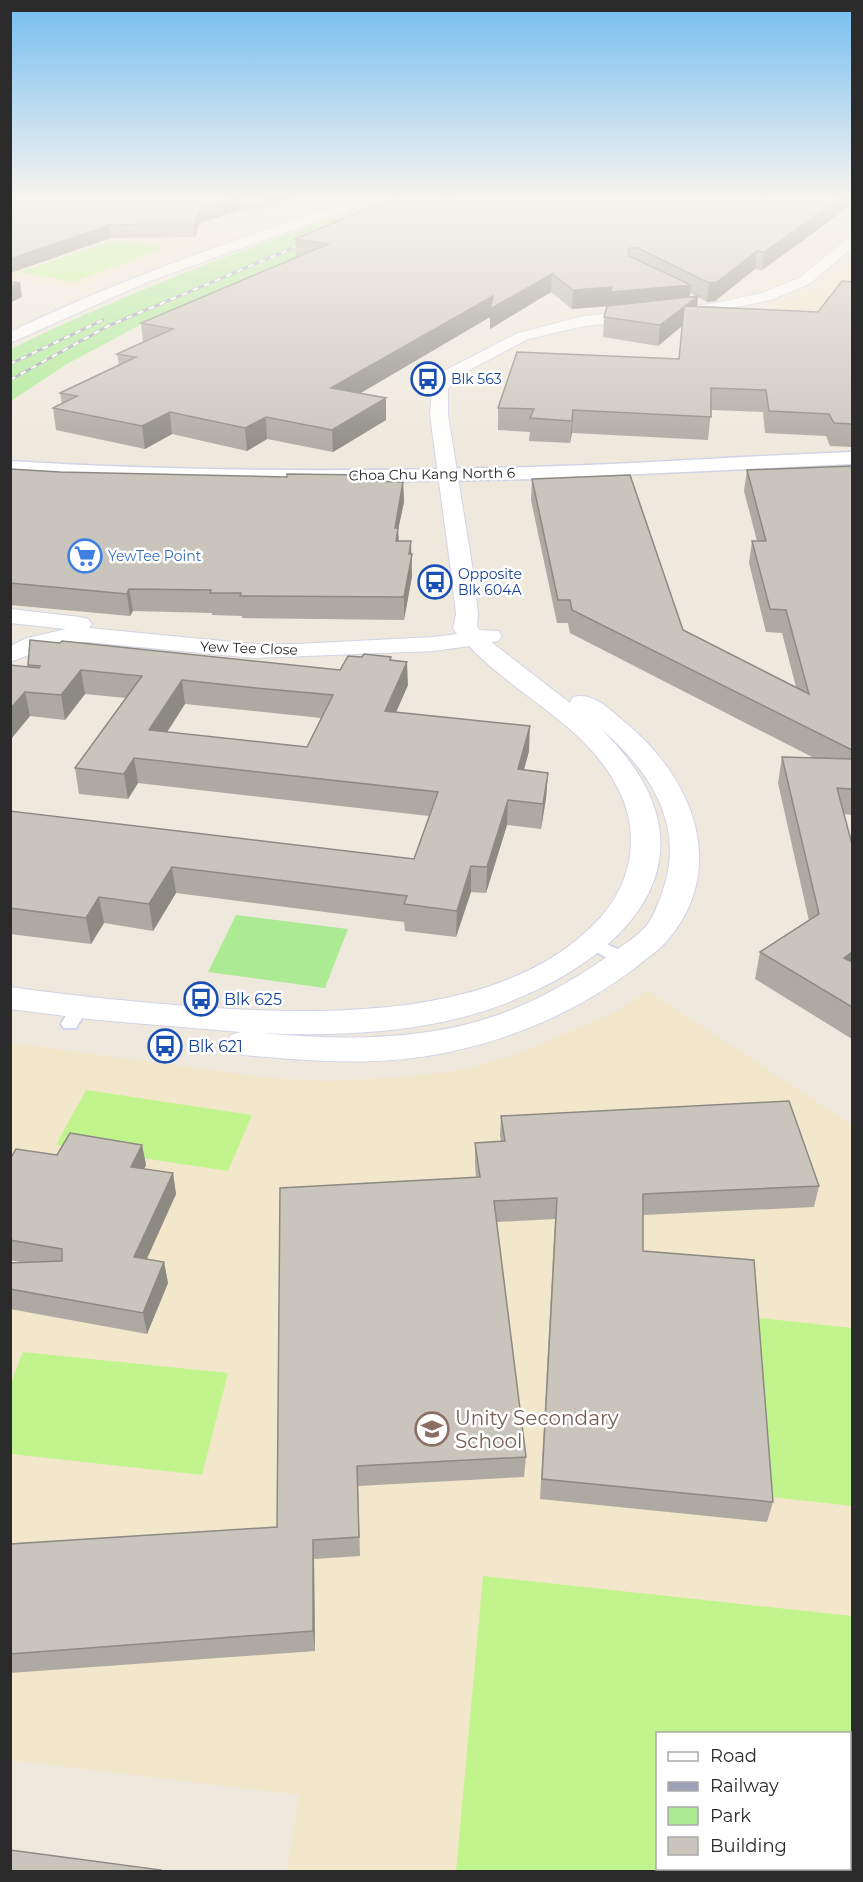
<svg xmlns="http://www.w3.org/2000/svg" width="863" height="1882" viewBox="0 0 863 1882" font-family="Montserrat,sans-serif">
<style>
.education{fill:#f2e7ca;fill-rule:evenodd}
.green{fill:#aceb93}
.pitch{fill:#c2f48d;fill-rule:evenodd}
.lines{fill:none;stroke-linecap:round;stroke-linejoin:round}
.lane-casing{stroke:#d1d4e6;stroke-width:4}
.street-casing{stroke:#d1d4e6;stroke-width:2}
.secondary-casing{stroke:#d1d4e6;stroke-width:3}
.lane{fill:#fff;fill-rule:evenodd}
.street{fill:#fff;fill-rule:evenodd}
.secondary{fill:#fff;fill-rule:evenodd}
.rail-casing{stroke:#9ea0b8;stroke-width:3}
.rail{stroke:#fff;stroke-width:2;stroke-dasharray:6;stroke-linecap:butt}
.wall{fill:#aea9a2;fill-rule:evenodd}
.shaded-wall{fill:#8d8a84}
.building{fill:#cac5bc;stroke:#8d8a84;stroke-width:1.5;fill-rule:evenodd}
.labels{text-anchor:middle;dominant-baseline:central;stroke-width:5;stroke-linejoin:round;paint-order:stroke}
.far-transit-label{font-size:14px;fill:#164399;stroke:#fff;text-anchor:start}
.far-street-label{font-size:14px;fill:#2b2b2b;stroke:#fff}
.far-shop-label{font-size:14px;fill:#366cbe;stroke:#fff;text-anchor:start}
.transit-label{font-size:16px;fill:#164399;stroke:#fff;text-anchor:start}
.near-education-label{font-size:20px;fill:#785e54;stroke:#fff;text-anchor:start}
</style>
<rect width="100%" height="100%" fill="#efe8dc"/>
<path class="education" d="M 94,210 L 226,233 L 78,287 L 11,280 L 10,213 Z
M 852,260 L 852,338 L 771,305 L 821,286 Z
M 648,991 L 852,1125 L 852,1871 L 287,1871 L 299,1795 L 11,1760 L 11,1043 L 269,1078 L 326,1081 L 394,1078 L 457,1071 L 518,1054 L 615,1012 ZM 658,1734 L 850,1734 L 850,1868 L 658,1868 Z"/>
<path class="green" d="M 389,198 L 435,198 L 155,317 L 67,364 L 11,401 L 11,349 C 134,289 260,243 389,198 Z
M 236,915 L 348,929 L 325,988 L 208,972 Z"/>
<path class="pitch" d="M 114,240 L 165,248 L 73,282 L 20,272 Z
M 86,1090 L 252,1115 L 228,1171 L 56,1145 Z
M 759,1318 L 852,1328 L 852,1506 L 771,1497 Z
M 23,1352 L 228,1373 L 202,1475 L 11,1454 L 11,1383 Z
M 483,1576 L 852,1616 L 852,1871 L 456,1871 ZM 658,1734 L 850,1734 L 850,1868 L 658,1868 Z"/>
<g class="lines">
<defs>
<path id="lane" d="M 593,938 L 631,955 L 633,959 L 631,963 C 617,966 600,953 587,947 L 585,943 L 587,939 Z
M 79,1002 L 85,1004 L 88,1008 L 76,1028 L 64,1028 L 61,1024 L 73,1004 Z"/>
<path id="street" d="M 852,238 L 852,248 L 809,284 L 771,300 L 710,312 L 584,326 L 528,339 L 456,377 L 448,389 L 448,415 L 473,571 L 478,614 L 477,627 L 480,630 L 498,631 L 502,636 L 498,641 L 492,642 L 495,645 L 570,703 L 573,697 C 594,691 611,711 627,724 C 693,779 730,869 666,942 C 657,952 645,959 635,968 C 575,1013 507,1042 433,1055 C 370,1066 306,1061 243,1055 L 231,1051 L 226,1043 L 231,1035 L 241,1032 L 98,1020 L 10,1009 L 10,987 C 73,996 135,1002 198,1007 C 325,1015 506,1021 600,918 C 630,885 640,839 622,797 C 592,727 519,699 469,646 L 434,651 L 254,658 L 87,642 L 58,644 L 10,662 L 10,646 L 27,638 L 66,629 L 10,623 L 10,609 L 80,617 L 88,619 L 92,624 L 89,628 L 254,644 L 297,644 L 434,637 L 457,634 L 453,628 L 456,614 L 451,571 L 430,415 L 432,389 L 444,371 L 518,333 L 584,316 L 710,304 L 762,293 L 799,278 L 847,239 ZM 599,727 C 649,770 687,824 662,893 C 658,904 654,916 647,925 C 638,936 626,943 615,951 C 568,985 517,1013 460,1026 C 395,1041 327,1039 261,1033 C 323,1036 386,1034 447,1021 C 593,988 750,872 599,727 Z"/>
<path id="secondary" d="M 357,198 L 374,198 L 372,201 L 147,282 L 10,343 L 10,332 C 123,278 240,238 357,198 Z
M 852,452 L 852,464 L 532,479 L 367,482 L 189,481 L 10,473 L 10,461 C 184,472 357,472 531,467 C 638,464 745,456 852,452 Z"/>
</defs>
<use href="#lane" class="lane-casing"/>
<use href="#street" class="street-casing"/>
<use href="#secondary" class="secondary-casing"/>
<use href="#lane" class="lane"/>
<use href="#street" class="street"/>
<use href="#secondary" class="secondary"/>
<defs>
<path id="rail" d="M 10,364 L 103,320
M 10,380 L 108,326 L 312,240"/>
</defs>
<use href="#rail" class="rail-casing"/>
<use href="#rail" class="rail"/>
</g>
<path class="wall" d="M 10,198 L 295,198 L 261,209 L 243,209 L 200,223 L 195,237 L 111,238 L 10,273 Z
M 819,229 L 762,270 L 755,269 L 715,301 L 707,302 L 698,297 L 697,306 L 818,312 L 852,282 L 852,447 L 830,446 L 826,436 L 765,433 L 763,412 L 711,410 L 708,440 L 572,433 L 570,443 L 529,441 L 530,432 L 498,430 L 498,408 L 679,359 L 682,326 L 658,346 L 603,337 L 604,317 L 609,306 L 572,309 L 551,292 L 490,329 L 490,317 L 360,393 L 386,398 L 386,420 L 333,452 L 267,439 L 247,451 L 172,434 L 145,449 L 56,430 L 53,408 L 62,404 L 60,393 L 119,365 L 117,354 L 143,342 L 141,323 L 297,257 L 296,257 L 295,239 ZM 690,293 L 696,296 L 690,297 Z
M 852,466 L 852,815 L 844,814 L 852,844 L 852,1039 L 755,979 L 760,952 L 809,921 L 778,783 L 782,757 L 814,758 L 570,633 L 568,623 L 557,623 L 531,500 L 532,479 L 683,630 L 796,687 L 782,633 L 766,632 L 749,563 L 752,541 L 757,541 L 744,491 L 747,470 Z
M 10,469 L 60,472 L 403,482 L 404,502 L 398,530 L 399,541 L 411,554 L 412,576 L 404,620 L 242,618 L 242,616 L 212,615 L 212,613 L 133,611 L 130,616 L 10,605 Z
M 362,657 L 391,657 L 391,660 L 408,685 L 396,712 L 529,751 L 524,770 L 548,773 L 546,798 L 541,829 L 507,825 L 486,893 L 471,892 L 456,937 L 405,931 L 404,922 L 176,893 L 153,931 L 104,923 L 91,944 L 10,934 L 10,811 L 414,859 L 429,816 L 138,783 L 128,799 L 79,794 L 75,768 L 126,698 L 85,694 L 65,720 L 30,716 L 10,740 L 28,667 L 28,665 L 340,670 ZM 185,704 L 321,718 L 307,747 L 167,732 Z
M 501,1116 L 819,1186 L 814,1207 L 643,1215 L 643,1251 L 773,1502 L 767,1522 L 540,1499 L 555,1219 L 497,1222 L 526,1457 L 524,1477 L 358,1486 L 360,1556 L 314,1559 L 315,1651 L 10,1673 L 10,1544 L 277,1527 L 476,1177 L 475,1164 L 475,1143 L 501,1141 L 500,1136 Z
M 142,1145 L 146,1165 L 144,1169 L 173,1173 L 176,1194 L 147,1259 L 164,1262 L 168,1283 L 147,1334 L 10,1309 L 10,1263 L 25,1263 L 10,1260 L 10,1159 L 57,1155 Z"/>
<path class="shaded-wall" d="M 238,198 L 242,198 L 243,209 L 200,223 L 195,237 L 194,224 L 199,210 Z
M 260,198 L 295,198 L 261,209 Z
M 841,198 L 852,198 L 852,204 L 819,229 L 762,270 L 764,252 Z
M 109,225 L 111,238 L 10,273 L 10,259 Z
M 757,251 L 755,269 L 715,301 L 707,302 L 709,283 Z
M 552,274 L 551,292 L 490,329 L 490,317 L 332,410 L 331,388 L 493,296 Z
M 20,283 L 22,297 L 10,303 L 10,287 Z
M 691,285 L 689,303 L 698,296 L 696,316 L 685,306 L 609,306 L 572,309 L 573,290 L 612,287 Z
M 684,307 L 682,326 L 658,346 L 660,325 Z
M 386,398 L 386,420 L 333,452 L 332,430 Z
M 573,410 L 572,433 L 570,443 Z
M 170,412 L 172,434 L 145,449 L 142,426 Z
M 266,417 L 267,439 L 247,451 L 245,428 Z
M 403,482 L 404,502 L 398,530 L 399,549 L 397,562 L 395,528 Z
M 411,541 L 412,576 L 404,620 L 404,597 Z
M 129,589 L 133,611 L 130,616 L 127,594 Z
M 407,662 L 408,685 L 386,735 L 385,711 Z
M 81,670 L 85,694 L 65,720 L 61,695 Z
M 182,680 L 185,704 L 153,754 L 149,730 Z
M 25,692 L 30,716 L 10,740 L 10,709 Z
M 530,726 L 529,751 L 517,795 L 518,769 Z
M 134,758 L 138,783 L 128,799 L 124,774 Z
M 548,773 L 546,798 L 541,829 L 543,804 Z
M 508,800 L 507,825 L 486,893 L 487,867 Z
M 471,866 L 471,892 L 456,937 L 457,911 Z
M 172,867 L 176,893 L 153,931 L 149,904 Z
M 99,897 L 104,923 L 91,944 L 86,918 Z
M 852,952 L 852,975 L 844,958 Z
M 142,1145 L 146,1165 L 135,1187 L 131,1167 Z
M 173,1173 L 176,1194 L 138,1278 L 134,1257 Z
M 164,1262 L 168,1283 L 147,1334 L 143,1313 Z
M 313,1540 L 314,1559 L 315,1651 L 313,1631 Z"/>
<path class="building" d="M 10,198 L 238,198 L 199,210 L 194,224 L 109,225 L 10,259 Z
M 393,198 L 435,198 L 446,199 L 449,198 L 841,198 L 764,252 L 757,251 L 717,282 L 709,283 L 638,248 L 630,248 L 628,250 L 629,256 L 691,285 L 610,292 L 612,287 L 573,290 L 552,274 L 490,309 L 493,296 L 331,388 L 386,398 L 332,430 L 266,417 L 245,428 L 170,412 L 142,426 L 53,408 L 77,396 L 60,393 L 136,357 L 117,354 L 173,329 L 141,323 L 328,244 L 295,239 Z
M 842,281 L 852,282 L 852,424 L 834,423 L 829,414 L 769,411 L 766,390 L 711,388 L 711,417 L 573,410 L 572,421 L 530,418 L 534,409 L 498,408 L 517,352 L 679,359 L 684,307 L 660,325 L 604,317 L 607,306 L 698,296 L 685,306 L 818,312 Z
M 10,282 L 20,283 L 10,287 Z
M 852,466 L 852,750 L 572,610 L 570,600 L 558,600 L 532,479 L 630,475 L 683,630 L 809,694 L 786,610 L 770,609 L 752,541 L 766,541 L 747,470 Z
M 10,469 L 60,472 L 287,477 L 287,474 L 369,475 L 368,481 L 403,482 L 395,528 L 398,528 L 396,541 L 411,541 L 409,554 L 412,554 L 404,597 L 240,596 L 241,593 L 210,593 L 211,590 L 129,589 L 127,594 L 10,583 Z
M 30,640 L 60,643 L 62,641 L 340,670 L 348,656 L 362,657 L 364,654 L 391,657 L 390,660 L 407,662 L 385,711 L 530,726 L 518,769 L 548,773 L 543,804 L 508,800 L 487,867 L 471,866 L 457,911 L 404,904 L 407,896 L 172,867 L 149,904 L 99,897 L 86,918 L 10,908 L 10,811 L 414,859 L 438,792 L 134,758 L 124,774 L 75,768 L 142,676 L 81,670 L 61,695 L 25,692 L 10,709 L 10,665 L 39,668 L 40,666 L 28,665 ZM 182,680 L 256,688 L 333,695 L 307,747 L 149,730 Z
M 782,757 L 852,759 L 852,789 L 837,788 L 852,844 L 852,952 L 844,958 L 852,962 L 852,1007 L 760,952 L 819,914 Z
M 789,1101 L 819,1186 L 643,1194 L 643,1251 L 754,1260 L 773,1502 L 542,1479 L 557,1198 L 494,1201 L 526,1457 L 357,1466 L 359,1537 L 313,1540 L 313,1631 L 10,1654 L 10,1544 L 277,1527 L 280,1188 L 480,1177 L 475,1143 L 505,1141 L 501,1116 Z
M 70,1133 L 142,1145 L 131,1167 L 173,1173 L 134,1257 L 164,1262 L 143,1313 L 10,1289 L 10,1263 L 62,1261 L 62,1249 L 10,1240 L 10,1159 L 16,1149 L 57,1155 Z
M 10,1850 L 161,1870 L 160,1872 L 10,1872 Z"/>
<linearGradient id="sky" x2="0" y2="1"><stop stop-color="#73bdf0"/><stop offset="0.43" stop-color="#f8f5ef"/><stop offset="1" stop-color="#f8f5ef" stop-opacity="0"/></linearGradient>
<rect width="863" height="461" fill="url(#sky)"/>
<defs>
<symbol id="bus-ring" viewBox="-11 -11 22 22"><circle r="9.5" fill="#fff" stroke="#1a4fb4" stroke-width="1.5"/><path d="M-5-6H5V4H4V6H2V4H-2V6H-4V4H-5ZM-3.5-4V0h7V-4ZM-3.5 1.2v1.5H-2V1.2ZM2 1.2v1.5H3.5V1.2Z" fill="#1a4fb4"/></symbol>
<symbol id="supermarket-ring" viewBox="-11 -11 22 22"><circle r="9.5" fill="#fff" stroke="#3f7fe0" stroke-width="1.5"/><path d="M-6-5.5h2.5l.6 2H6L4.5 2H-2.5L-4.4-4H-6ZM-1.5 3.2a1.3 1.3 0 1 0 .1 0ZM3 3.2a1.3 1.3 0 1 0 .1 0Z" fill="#3f7fe0"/></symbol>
<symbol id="school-ring" viewBox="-11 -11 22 22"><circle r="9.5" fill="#fff" stroke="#8d6e63" stroke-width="1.5"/><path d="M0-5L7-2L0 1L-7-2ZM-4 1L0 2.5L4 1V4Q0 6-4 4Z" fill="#8d6e63"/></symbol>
</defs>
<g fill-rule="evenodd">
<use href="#bus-ring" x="409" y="360" width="38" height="38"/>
<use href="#supermarket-ring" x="66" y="537" width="38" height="38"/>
<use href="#bus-ring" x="416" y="563" width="38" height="38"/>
<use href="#bus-ring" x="182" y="980" width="38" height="38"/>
<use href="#bus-ring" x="146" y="1027" width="38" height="38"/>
<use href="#school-ring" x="413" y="1410" width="38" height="38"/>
</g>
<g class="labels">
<g class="far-transit-label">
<text x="451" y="379">Blk 563</text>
<text x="458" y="574">Opposite<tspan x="458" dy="16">Blk 604A</tspan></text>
</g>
<g class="far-street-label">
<text transform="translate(432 474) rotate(-1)">Choa Chu Kang North 6</text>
<text transform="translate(249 648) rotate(2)">Yew Tee Close</text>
</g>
<g class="far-shop-label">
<text x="108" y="556">YewTee Point</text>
</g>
<g class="transit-label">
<text x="224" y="999">Blk 625</text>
<text x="188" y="1046">Blk 621</text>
</g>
<g class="near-education-label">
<text x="455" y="1418">Unity Secondary<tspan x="455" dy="23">School</tspan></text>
</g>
</g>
<rect width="863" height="1882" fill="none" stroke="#2b2b2b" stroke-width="24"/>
<rect x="656" y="1732" width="195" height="138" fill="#ffffff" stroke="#aaaaaa" stroke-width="1.5"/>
<rect x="668" y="1752" width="30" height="9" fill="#ffffff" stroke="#aaaaaa" stroke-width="1.5"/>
<text x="710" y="1762" font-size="18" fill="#2b2b2b">Road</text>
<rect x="668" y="1782" width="30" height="9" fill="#9ea0b8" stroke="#aaaaaa" stroke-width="1.5"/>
<text x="710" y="1792" font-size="18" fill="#2b2b2b">Railway</text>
<rect x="668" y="1807" width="30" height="18" fill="#aceb93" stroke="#aaaaaa" stroke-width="1.5"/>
<text x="710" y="1822" font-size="18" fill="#2b2b2b">Park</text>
<rect x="668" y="1837" width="30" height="18" fill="#cac5bc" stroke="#aaaaaa" stroke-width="1.5"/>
<text x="710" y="1852" font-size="18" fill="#2b2b2b">Building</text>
</svg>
